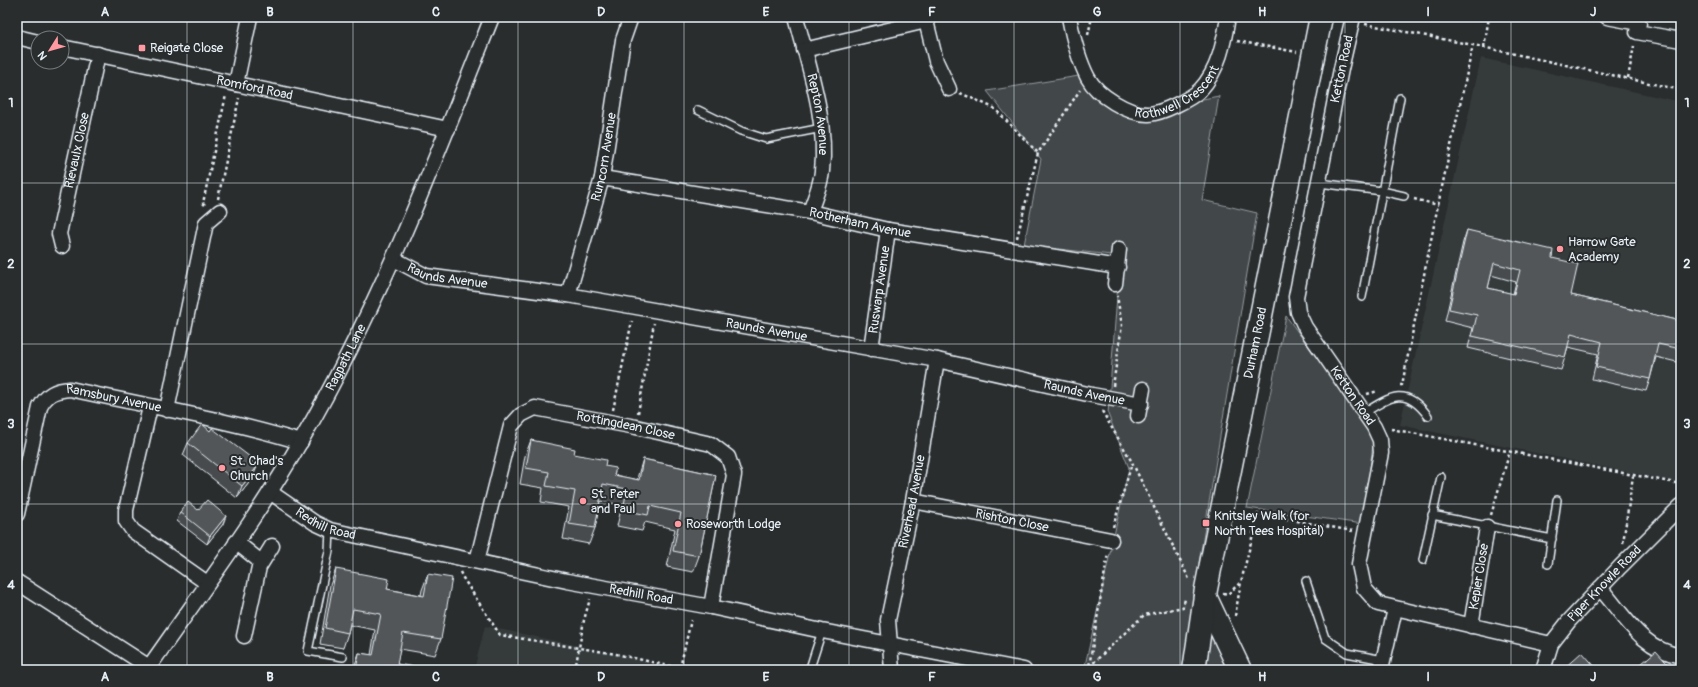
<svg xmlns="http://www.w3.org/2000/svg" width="1698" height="687" viewBox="0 0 1698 687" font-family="Pangolin,sans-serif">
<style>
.built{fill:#363a3b}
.green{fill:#424648;stroke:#959ca0}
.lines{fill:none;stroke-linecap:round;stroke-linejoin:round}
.lane-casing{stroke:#e8f1f8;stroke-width:10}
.street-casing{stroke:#e8f1f8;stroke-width:17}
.primary-casing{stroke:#e8f1f8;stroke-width:25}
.path{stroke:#e8f1f8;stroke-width:2.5;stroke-dasharray:3 3;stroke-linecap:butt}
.lane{stroke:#2a2d2e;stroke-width:7}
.street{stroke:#2a2d2e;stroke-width:14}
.primary{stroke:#2a2d2e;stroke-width:22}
.wall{fill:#474b4d;stroke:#e8f1f8;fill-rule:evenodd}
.shaded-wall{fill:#3a3d3e;stroke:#e8f1f8}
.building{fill:#535759;stroke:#e8f1f8;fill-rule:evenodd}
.grid{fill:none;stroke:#e8f1f8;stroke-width:1;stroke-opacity:0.55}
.poi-dot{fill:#ff9aa2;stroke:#2a2d2e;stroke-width:1.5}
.labels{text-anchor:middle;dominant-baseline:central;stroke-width:4;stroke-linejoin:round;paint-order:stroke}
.poi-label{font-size:13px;fill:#e8f1f8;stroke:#2a2d2e;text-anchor:start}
.street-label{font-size:13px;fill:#e8f1f8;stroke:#2a2d2e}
.neatline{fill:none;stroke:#e8f1f8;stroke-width:1.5}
.grid-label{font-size:13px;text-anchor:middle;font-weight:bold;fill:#e8f1f8}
</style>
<rect width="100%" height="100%" fill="#2a2d2e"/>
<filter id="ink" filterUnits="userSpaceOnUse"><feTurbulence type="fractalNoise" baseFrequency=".025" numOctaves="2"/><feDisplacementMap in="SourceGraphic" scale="8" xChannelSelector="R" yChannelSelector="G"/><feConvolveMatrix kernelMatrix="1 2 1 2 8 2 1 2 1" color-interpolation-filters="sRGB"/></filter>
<g filter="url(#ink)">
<path class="built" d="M 1481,58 L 1681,102 L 1681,483 L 1400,425 Z
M 485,626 L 616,654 L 687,670 L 474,670 Z"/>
<path class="green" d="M 1085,75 L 1127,113 L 1219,96 L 1202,200 L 1257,213 L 1199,563 L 1250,670 L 1084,670 L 1129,468 L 1108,414 L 1120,256 L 1024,245 L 1041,159 L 987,91 Z
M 1286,316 L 1374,436 L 1363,524 L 1247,508 Z"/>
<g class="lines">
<defs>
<path id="lane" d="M 698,110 L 741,131 L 766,139 L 822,128
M 1319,183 L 1382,191 L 1404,196
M 1362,297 L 1400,98
M 1364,413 C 1391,396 1406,386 1428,416
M 1432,515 L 1552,539
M 330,530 L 329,551 L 308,651 L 343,657
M 1423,560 L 1441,477
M 1548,564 L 1557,500
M 1306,581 L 1325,638 L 1347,653 L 1383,660
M 813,670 L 811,665 L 822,631"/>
<g id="street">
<path id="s1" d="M 796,17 C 808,65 828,121 822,171 C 821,185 814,199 810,212"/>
<path d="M 925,17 L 936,61 L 949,89"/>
<path id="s2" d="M 1069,17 C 1073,38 1078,59 1088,78 C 1097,95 1129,115 1149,114 C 1162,113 1191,99 1200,90 C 1219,70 1224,42 1228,17"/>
<path id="s3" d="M 1353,17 L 1341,69 L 1296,297 L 1298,312 L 1305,327 L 1374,427 L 1380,440 L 1381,453 L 1359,564 L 1364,588 L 1378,604 L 1551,644"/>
<path d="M 1607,17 L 1639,23 L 1637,32 L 1681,40"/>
<path d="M 17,37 L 38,42"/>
<path id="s4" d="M 62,47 L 448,129"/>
<path d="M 804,50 L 926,21"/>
<path d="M 236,84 L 250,17"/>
<path id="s5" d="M 602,178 L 810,212 L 888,230 L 1118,267"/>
<path id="s6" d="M 62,246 L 59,234 L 98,54"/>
<path id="s7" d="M 394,259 L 426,276 L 568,295 L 937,360 L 1092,395 L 1141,404"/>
<path d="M 1115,284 L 1119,249"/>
<path id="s8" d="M 568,295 L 602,178 L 623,40 L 631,17"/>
<path id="s9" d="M 871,349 L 888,230"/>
<path d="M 150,407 L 126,510 L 126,521 L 133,531 L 207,583"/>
<path d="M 167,410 L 206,223 L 220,211"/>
<path d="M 1138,416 L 1143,389"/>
<path id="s10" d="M 270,492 L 315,523 L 330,530 L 567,581 L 711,607 L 822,631 L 1024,670"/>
<path id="s11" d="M 913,501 L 1111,540"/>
<path id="s12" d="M 17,514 L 40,407 C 47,394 55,390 70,389 C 147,406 225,419 301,442"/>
<path d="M 236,542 L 261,562"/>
<path id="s13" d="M 477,561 L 511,426 L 521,415 L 535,408 L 636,427 L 711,444 L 728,457 L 734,475 L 711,607"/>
<path d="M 17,582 L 149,667"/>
<path d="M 1600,588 C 1625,616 1641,649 1681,656"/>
<path id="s14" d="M 1471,626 L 1487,527"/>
<path d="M 244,636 L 259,567 L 272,546"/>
<path id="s15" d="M 147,670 C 199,595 255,521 301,441 C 379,307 435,161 492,17"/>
<path id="s16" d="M 892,670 L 888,620 L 913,501 L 937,360"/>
<path d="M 1381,670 L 1395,609"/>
<path id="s17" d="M 1543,670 L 1551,644 L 1569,621 L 1620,567 L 1681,506"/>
</g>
<g id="primary">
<path d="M 1205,596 L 1240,670"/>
<path id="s18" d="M 1194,670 L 1206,589 L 1321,17"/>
</g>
</defs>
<use href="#lane" class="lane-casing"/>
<use href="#street" class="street-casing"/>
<use href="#primary" class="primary-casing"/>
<path class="path" d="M 1365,24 L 1473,45 L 1681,90
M 1088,35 L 1092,17
M 1237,41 L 1297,52
M 1484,47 L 1489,17
M 1628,78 L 1634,46
M 960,93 L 994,108 L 1038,153
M 218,199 L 239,98
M 1414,199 L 1438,205
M 205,205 L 203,203 L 226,95
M 1017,238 L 1038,153 L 1080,90
M 1400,385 L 1402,385 L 1438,205 L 1473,45
M 1113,386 L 1122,325 L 1117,296
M 1367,394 L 1378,391
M 613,410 L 632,321
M 1102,411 L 1132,462 L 1189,579
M 638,413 L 654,323
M 1391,429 L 1681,484
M 1491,515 L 1510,451
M 1113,527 L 1132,463
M 1623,543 L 1633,476
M 460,572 L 463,578 L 500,635 L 616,654 L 687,670
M 1223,593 L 1228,594 L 1241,582
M 1235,616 L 1241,582 L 1258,514 L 1353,531
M 1089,667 L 1144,615 L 1183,607 L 1185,599
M 680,668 L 691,620
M 575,670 L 584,620 L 590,599
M 1086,670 L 1089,667 L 1108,553"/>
<use href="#lane" class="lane"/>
<use href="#street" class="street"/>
<use href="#primary" class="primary"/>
</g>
<path class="wall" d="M 1467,230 L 1552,258 L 1571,295 L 1681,321 L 1681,363 L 1656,357 L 1650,379 L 1646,391 L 1592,379 L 1598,354 L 1568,347 L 1565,357 L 1561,370 L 1468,348 L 1473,328 L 1445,321 L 1463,242 ZM 1491,275 L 1516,282 L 1513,294 L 1488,288 Z
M 531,440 L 574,454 L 605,466 L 614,475 L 637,480 L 638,475 L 643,459 L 716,475 L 699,556 L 693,572 L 667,567 L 675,529 L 645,522 L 642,531 L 617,526 L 622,505 L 600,501 L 595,528 L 589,544 L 563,539 L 569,507 L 541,502 L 543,488 L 520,484 L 525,456 Z
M 188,443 L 253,464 L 252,479 L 237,498 L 183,455 Z
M 198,510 L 223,524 L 207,544 L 177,521 L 180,512 Z
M 336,569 L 387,589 L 421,595 L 422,590 L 428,574 L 441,639 L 435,655 L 400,649 L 397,664 L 421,670 L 353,670 L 359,653 L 371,655 L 375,630 L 350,625 L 348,633 L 343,648 L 320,644 L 330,585 Z"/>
<path class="shaded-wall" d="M 257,467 L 252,479 L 237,498 L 242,486 Z
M 226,516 L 223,524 L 207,544 L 210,536 Z"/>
<path class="building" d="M 1467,230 L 1553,250 L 1552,258 L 1578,264 L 1571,295 L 1681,321 L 1681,349 L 1658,344 L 1650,379 L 1596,367 L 1602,342 L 1571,334 L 1565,357 L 1472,336 L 1477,315 L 1449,309 ZM 1494,263 L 1520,270 L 1514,294 L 1488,288 Z
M 202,424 L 210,431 L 212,428 L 254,460 L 252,463 L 257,467 L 242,486 L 188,443 Z
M 531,440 L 575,449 L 574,454 L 606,460 L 605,466 L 616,468 L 614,475 L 639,480 L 643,459 L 716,475 L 699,556 L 673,551 L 681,513 L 650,506 L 648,515 L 623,510 L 627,489 L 603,484 L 595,528 L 569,524 L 575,491 L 546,486 L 549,472 L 526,468 Z
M 207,500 L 226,516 L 210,536 L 180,512 L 188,502 L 198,510 Z
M 336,569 L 389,579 L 387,589 L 424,596 L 428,574 L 452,578 L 441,639 L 403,633 L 397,664 L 421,668 L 421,670 L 356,670 L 359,653 L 373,655 L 381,614 L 353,609 L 348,633 L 325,628 Z
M 1656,651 L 1673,670 L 1634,670 Z
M 1582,652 L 1598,670 L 1562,670 Z"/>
</g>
<path class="grid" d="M 187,17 L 187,670M 353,17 L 353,670M 518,17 L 518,670M 684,17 L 684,670M 849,17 L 849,670M 1014,17 L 1014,670M 1180,17 L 1180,670M 1345,17 L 1345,670M 1511,17 L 1511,670M 17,183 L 1681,183M 17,344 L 1681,344M 17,504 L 1681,504"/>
<g class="poi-dot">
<rect x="138" y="44" width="8" height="8" rx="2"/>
<circle cx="1560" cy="249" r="4"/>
<circle cx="222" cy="468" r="4"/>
<circle cx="583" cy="501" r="4"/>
<rect x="1202" y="519" width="8" height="8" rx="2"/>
<circle cx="678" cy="524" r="4"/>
</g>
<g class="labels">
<g class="poi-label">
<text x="150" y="48">Reigate Close</text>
<text x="1568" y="242">Harrow Gate<tspan x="1568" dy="15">Academy</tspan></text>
<text x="230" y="461">St. Chad's<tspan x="230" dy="15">Church</tspan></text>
<text x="591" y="494">St. Peter<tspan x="591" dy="15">and Paul</tspan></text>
<text x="1214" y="516">Knitsley Walk (for<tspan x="1214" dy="15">North Tees Hospital)</tspan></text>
<text x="686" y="524">Roseworth Lodge</text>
</g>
<g class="street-label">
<text transform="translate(1342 69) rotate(-78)">Ketton Road</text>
<text stroke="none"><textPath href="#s2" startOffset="173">Rothwell Crescent</textPath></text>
<text stroke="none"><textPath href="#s4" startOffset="197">Romford Road</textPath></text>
<text stroke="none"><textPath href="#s1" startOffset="100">Repton Avenue</textPath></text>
<text stroke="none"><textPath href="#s6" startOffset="98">Rievaulx Close</textPath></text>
<text stroke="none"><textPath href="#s8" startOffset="143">Runcorn Avenue</textPath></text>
<text stroke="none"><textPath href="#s5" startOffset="262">Rotherham Avenue</textPath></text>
<text stroke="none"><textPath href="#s7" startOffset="57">Raunds Avenue</textPath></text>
<text stroke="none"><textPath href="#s9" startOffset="60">Ruswarp Avenue</textPath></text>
<text stroke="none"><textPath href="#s7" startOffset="381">Raunds Avenue</textPath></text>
<text stroke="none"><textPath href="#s18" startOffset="333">Durham Road</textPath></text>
<text stroke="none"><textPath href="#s15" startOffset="371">Ragpath Lane</textPath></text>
<text stroke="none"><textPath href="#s7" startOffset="705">Raunds Avenue</textPath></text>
<text stroke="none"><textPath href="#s3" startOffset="401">Ketton Road</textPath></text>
<text stroke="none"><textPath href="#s12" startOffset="191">Ramsbury Avenue</textPath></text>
<text stroke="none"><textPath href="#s13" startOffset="262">Rottingdean Close</textPath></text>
<text stroke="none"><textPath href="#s16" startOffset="171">Riverhead Avenue</textPath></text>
<text stroke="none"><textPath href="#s11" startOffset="101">Rishton Close</textPath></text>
<text stroke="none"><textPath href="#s10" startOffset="65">Redhill Road</textPath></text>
<text stroke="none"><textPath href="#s14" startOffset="50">Kepier Close</textPath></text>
<text stroke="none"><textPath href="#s17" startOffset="108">Piper Knowle Road</textPath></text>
<text stroke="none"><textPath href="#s10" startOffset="389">Redhill Road</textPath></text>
</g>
</g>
<rect width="1698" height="687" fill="none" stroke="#2a2d2e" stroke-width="44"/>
<g transform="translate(50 50) rotate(233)"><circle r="19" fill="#2a2d2e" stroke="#767b7f"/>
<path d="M0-3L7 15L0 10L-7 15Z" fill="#ff9aa2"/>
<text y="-6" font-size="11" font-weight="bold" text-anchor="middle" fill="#e8f1f8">N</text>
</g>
<rect x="22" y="22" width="1654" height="643" class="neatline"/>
<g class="grid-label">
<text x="105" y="16">A</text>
<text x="270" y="16">B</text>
<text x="436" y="16">C</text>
<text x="601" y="16">D</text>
<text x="766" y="16">E</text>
<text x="932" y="16">F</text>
<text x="1097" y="16">G</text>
<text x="1262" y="16">H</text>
<text x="1428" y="16">I</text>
<text x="1593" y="16">J</text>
<text x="11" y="107">1</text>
<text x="1687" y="107">1</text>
<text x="11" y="268">2</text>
<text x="1687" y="268">2</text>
<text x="11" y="428">3</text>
<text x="1687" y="428">3</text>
<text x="11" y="589">4</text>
<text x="1687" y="589">4</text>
<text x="105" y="681">A</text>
<text x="270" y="681">B</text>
<text x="436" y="681">C</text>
<text x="601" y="681">D</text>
<text x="766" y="681">E</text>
<text x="932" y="681">F</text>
<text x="1097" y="681">G</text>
<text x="1262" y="681">H</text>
<text x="1428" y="681">I</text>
<text x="1593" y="681">J</text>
</g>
</svg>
